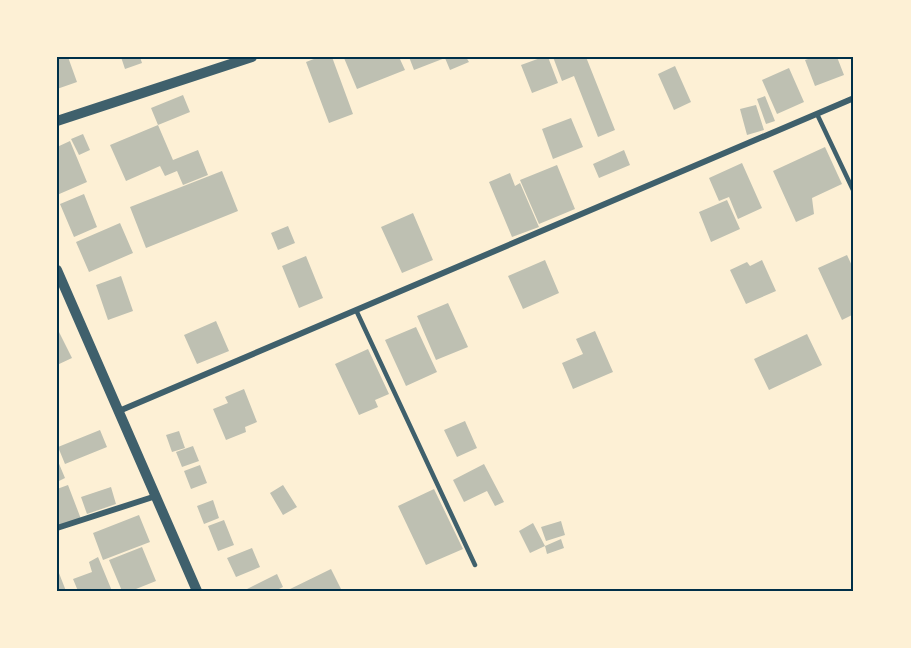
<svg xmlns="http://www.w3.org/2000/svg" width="911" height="648" viewBox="0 0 911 648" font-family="Manrope,sans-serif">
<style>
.building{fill:#bec0b2}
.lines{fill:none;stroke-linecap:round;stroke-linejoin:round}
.service{stroke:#3f606c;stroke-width:4.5}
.minor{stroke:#3f606c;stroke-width:6}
.tertiary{stroke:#3f606c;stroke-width:10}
.neatline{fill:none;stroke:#003049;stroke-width:2}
</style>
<rect width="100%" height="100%" fill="#fdf0d5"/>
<path class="building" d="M 57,57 L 68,57 L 77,82 L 57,89 Z
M 121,57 L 140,57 L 142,63 L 125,69 Z
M 319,57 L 332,57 L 353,114 L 329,123 L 306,62 Z
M 348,57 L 399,57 L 405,70 L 357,89 L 344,58 Z
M 409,57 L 466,57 L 469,62 L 450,70 L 445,58 L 414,70 Z
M 543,57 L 548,57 L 558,83 L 532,93 L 521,65 Z
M 553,57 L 586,57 L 615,130 L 598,137 L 574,76 L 562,81 Z
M 814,57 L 837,57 L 844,75 L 815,86 L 805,60 Z
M 675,66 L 691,102 L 674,110 L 658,74 Z
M 789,68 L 804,102 L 777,114 L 762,80 Z
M 183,95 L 190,112 L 158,125 L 151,108 Z
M 765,96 L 775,121 L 766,124 L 757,99 Z
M 756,105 L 764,130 L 747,135 L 740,109 Z
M 571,118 L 583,147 L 553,159 L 542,129 Z
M 158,125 L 173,160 L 198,150 L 208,175 L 183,185 L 177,171 L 165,176 L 160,166 L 126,181 L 110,145 Z
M 83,134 L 90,150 L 79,155 L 71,139 Z
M 70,141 L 87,182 L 57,195 L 57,147 Z
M 825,147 L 842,184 L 812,198 L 814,214 L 796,222 L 773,171 Z
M 624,150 L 630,165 L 599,178 L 593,164 Z
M 742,163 L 762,208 L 738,219 L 729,197 L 719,201 L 709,178 Z
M 557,165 L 575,209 L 539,224 L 520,180 Z
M 222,171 L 238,211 L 146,248 L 130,207 Z
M 510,173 L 515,186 L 520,183 L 539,227 L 512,237 L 489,182 Z
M 84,194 L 97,227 L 74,237 L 60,204 Z
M 727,200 L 740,229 L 711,242 L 699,212 Z
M 413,213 L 433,260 L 402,273 L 381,227 Z
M 120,223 L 133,253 L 89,272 L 76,242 Z
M 288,226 L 295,243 L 278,250 L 271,233 Z
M 847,255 L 854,270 L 854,314 L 842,320 L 818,268 Z
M 306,256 L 323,298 L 299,308 L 282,266 Z
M 545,260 L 559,293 L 523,309 L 508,276 Z
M 762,260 L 776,291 L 746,304 L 730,270 L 747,262 L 750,266 Z
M 121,276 L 133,311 L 108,320 L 96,285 Z
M 448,303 L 468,347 L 436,360 L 417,316 Z
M 216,321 L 229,351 L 197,364 L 184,335 Z
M 416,327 L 437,372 L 406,386 L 385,340 Z
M 57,328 L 72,358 L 57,365 Z
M 595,331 L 613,372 L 573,389 L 562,363 L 583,354 L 576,339 Z
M 807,334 L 822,365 L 769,390 L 754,359 Z
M 368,349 L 389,394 L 375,400 L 378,407 L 359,415 L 335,364 Z
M 244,389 L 257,422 L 245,427 L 246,432 L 226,440 L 213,409 L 228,403 L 225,397 Z
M 465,421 L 477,448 L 457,457 L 444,430 Z
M 100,430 L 107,447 L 65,464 L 58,447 Z
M 179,431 L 185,448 L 172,452 L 166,435 Z
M 193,446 L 199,461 L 182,467 L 176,452 Z
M 57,459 L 65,478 L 57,482 Z
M 484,464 L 504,502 L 495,506 L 487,491 L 464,502 L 453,480 Z
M 200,465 L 207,483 L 191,489 L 184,471 Z
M 68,485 L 81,519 L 57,528 L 57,489 Z
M 283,485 L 297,507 L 283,515 L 270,493 Z
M 111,487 L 116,504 L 87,514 L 81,497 Z
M 434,489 L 463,549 L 426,565 L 398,506 Z
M 213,500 L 219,518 L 204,524 L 197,506 Z
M 139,515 L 150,542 L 103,560 L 93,533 Z
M 224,520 L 234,545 L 218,551 L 208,526 Z
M 561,521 L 565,535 L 546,541 L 541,527 Z
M 533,523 L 545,546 L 561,539 L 564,548 L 547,554 L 545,546 L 530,553 L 519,531 Z
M 142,547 L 156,581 L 131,591 L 122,591 L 109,560 Z
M 252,548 L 260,567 L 236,577 L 227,558 Z
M 98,557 L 112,591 L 78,591 L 73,579 L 92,572 L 89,562 Z
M 57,568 L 66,591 L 57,591 Z
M 331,569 L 342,591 L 286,591 Z
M 277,574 L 283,587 L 275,591 L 243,591 Z"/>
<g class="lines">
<path class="service" d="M 817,114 L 854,192
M 356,310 L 475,565"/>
<path class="minor" d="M 119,411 L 854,98
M 57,528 L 156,496"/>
<path class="tertiary" d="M 57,121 L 252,57
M 57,270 L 197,591"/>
</g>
<rect width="911" height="648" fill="none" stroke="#fdf0d5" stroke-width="117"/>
<rect x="58" y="58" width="794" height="532" class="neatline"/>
</svg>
